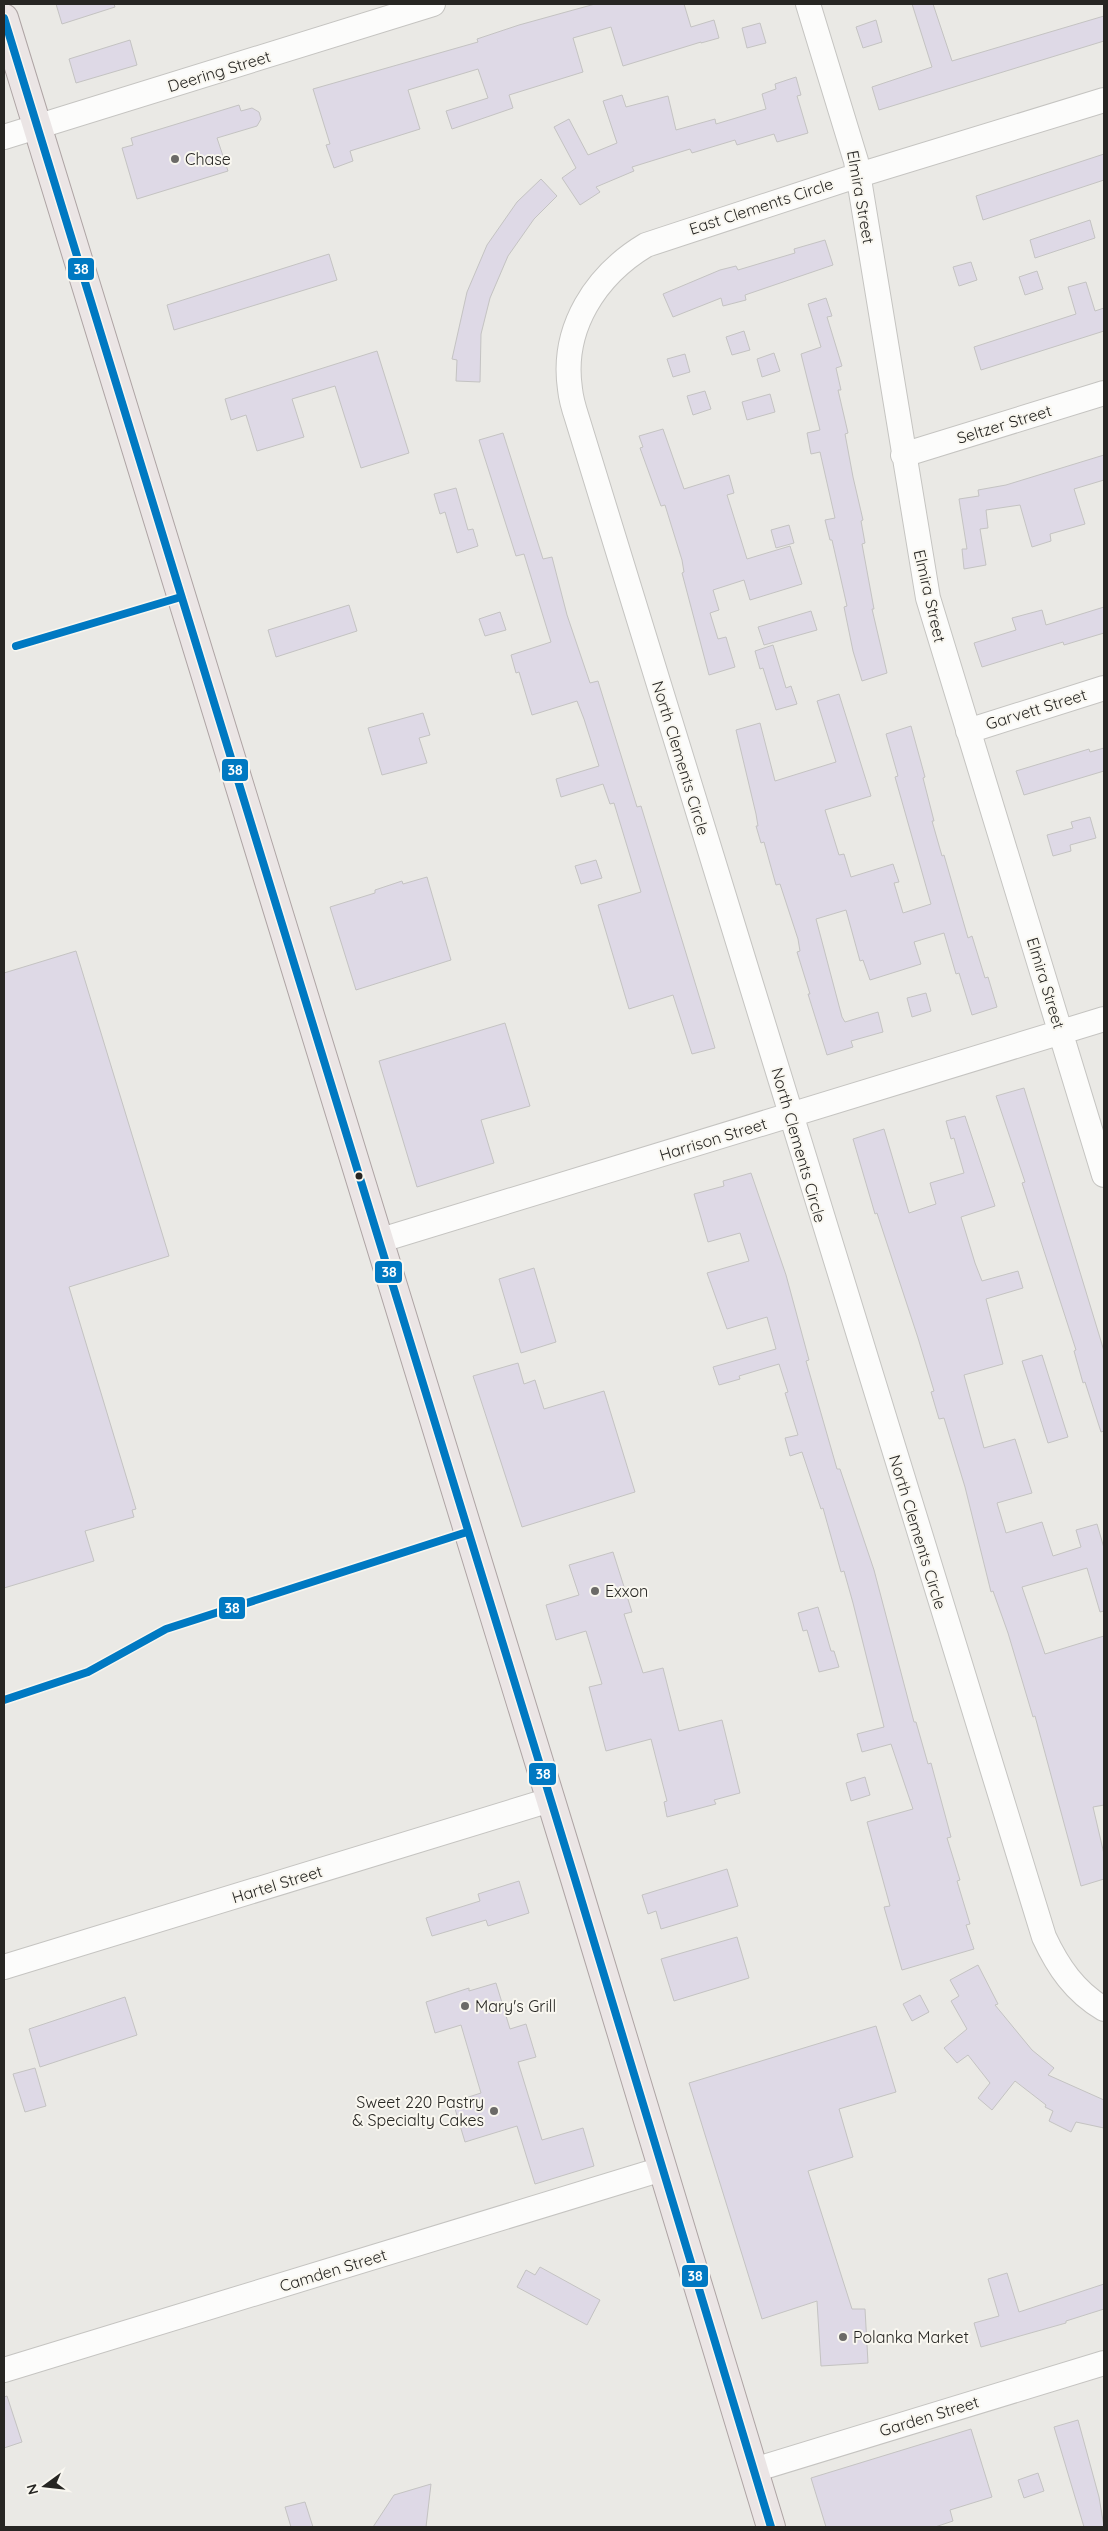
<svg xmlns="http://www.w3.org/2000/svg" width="1108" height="2531" viewBox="0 0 1108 2531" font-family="Quicksand,sans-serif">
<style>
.building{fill:#ded9e6;stroke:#c4c3c2}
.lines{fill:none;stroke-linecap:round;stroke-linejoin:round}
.minor-casing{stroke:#c5c4c1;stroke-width:26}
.major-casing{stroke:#aea4a4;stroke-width:30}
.minor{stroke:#fcfcfb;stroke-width:24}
.major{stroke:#ebe5e5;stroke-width:28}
.bus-1-casing{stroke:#f9f7f0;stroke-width:11}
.bus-1{stroke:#0079c2;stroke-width:8}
.poi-dot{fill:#6b6a67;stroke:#f9f7f0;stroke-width:2}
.bus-dot{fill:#272623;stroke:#f9f7f0;stroke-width:2}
.labels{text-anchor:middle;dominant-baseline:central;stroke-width:4;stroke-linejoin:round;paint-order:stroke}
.street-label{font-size:16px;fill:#272623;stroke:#f9f7f0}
.poi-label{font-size:16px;fill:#272623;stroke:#f9f7f0;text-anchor:start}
.line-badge{stroke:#f9f7f0;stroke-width:2}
.badge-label{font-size:14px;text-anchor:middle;font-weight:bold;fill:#fff}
</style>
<rect width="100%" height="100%" fill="#eae9e5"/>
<path class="building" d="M 56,4 L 114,4 L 115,7 L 62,24 Z
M 595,4 L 684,4 L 691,27 L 714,20 L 719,38 L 701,43 L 701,42 L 623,66 L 611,27 L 573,38 L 583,72 L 509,95 L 513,108 L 452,129 L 446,111 L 488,98 L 478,69 L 408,90 L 420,129 L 350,151 L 353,161 L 334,168 L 326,145 L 330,144 L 313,89 L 478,42 L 477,39 L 519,25 Z
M 912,4 L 933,4 L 952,61 L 1104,16 L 1104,41 L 879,110 L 872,87 L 932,67 Z
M 876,20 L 882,42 L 863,48 L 856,27 Z
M 760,23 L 766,43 L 747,48 L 742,28 Z
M 130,40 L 137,65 L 76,83 L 69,59 Z
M 796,77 L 801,95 L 797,96 L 808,133 L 777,142 L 774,134 L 737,145 L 735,140 L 692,153 L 690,149 L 632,167 L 634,171 L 596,187 L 600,192 L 580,205 L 562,178 L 576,168 L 554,127 L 569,119 L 588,155 L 617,143 L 603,101 L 622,95 L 626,107 L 668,96 L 676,130 L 715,119 L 716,124 L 766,109 L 762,94 L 776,89 L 775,84 Z
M 239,105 L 241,111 L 252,108 L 259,112 L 261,119 L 257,126 L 217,138 L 228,171 L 137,199 L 122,148 L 133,145 L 131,138 Z
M 1104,154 L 1104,180 L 983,220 L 976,196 Z
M 541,179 L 557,196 L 534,219 L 508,256 L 490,298 L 481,334 L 480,382 L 456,381 L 457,360 L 452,359 L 467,292 L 487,245 L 517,202 Z
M 1090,220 L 1095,238 L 1035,258 L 1030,240 Z
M 825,240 L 833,265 L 745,295 L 746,300 L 723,306 L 721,298 L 673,317 L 663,294 L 720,270 L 736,266 L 738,270 L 795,253 L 794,249 Z
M 329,254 L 337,280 L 174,330 L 167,305 Z
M 971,262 L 977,280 L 959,286 L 953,267 Z
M 1037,271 L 1043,289 L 1025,295 L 1019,277 Z
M 1086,282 L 1095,311 L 1104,308 L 1104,331 L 981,370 L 974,347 L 1076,314 L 1068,287 Z
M 826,298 L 832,316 L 827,317 L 842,366 L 836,368 L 841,390 L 838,390 L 848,433 L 845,434 L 853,477 L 863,520 L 861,521 L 865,543 L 862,544 L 874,609 L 872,609 L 887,673 L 862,681 L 853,651 L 844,607 L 847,606 L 832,540 L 830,540 L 825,520 L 835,518 L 820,452 L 811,454 L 807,433 L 820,430 L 801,354 L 821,347 L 808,304 Z
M 744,331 L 750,350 L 732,355 L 726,337 Z
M 377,351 L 409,453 L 361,468 L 335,386 L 292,399 L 304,437 L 257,451 L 246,415 L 231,420 L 225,399 Z
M 774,353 L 780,371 L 762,377 L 757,359 Z
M 685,354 L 690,372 L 673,377 L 667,359 Z
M 705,391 L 711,409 L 693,415 L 687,396 Z
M 770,394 L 775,412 L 747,420 L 742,402 Z
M 663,429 L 684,489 L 729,475 L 734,493 L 727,495 L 747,559 L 790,546 L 802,584 L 750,600 L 744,580 L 713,590 L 719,610 L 710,613 L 718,639 L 726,637 L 735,667 L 709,675 L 682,573 L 684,572 L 682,560 L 665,505 L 661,506 L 640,448 L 643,447 L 639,436 Z
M 503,433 L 543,559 L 552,557 L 567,615 L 590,683 L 598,681 L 637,807 L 641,806 L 715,1048 L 692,1054 L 673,995 L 629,1009 L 598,905 L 641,892 L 614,803 L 610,804 L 603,784 L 561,797 L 556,779 L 599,766 L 584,719 L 577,701 L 532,715 L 519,672 L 516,673 L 511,655 L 551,642 L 524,554 L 516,556 L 479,440 Z
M 1104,455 L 1104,480 L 1074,489 L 1085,524 L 1050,534 L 1051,541 L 1032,547 L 1020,505 L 986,510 L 988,528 L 980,529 L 986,565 L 964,569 L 962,549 L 967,549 L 959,499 L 979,496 L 978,490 L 1006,485 Z
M 456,488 L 468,530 L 473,529 L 478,546 L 457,553 L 445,512 L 440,514 L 434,494 Z
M 789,525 L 794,543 L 776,548 L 771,530 Z
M 349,605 L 357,631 L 276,657 L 268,630 Z
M 1104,607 L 1104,633 L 1064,645 L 1063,642 L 982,667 L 974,643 L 1016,630 L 1012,618 L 1042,610 L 1046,625 Z
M 811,611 L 817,630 L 764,645 L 758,627 Z
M 500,612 L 506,630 L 485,636 L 479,619 Z
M 773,645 L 786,688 L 791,686 L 797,704 L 776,710 L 763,668 L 760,669 L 755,651 Z
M 839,694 L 871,796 L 825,810 L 839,855 L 844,854 L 851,877 L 893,864 L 899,882 L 894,883 L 903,913 L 931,904 L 895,777 L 898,776 L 886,734 L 911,726 L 925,777 L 923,778 L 934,821 L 932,821 L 942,856 L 944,855 L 968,938 L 972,936 L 985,978 L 988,977 L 997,1007 L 972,1015 L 959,973 L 956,974 L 944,933 L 914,942 L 921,964 L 870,980 L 863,960 L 860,961 L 846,910 L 816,919 L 842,1017 L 845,1022 L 878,1012 L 883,1032 L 851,1041 L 853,1047 L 827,1055 L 808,994 L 810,994 L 797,952 L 800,951 L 798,939 L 780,884 L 776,885 L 764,842 L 761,843 L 756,826 L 758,826 L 756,814 L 736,730 L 760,723 L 775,781 L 836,762 L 817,701 Z
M 423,713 L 430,735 L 419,738 L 427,763 L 382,775 L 368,728 Z
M 1104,748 L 1104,771 L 1024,795 L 1016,771 L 1089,749 L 1090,752 Z
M 1090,817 L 1096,838 L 1070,845 L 1071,851 L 1053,856 L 1047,835 L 1073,828 L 1071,822 Z
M 596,860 L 602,878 L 581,884 L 575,866 Z
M 427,877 L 451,960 L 356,990 L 330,907 L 375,893 L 375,890 L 402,881 L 403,884 Z
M 76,951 L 169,1256 L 69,1287 L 136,1509 L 132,1510 L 134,1517 L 85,1531 L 94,1561 L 4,1588 L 4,973 Z
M 926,993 L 931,1011 L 912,1017 L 907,998 Z
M 505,1023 L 530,1106 L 481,1120 L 494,1163 L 417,1187 L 379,1061 Z
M 1024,1088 L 1104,1351 L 1104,1431 L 1101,1432 L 1085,1382 L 1083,1383 L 1074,1351 L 1076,1350 L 1022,1183 L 1025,1182 L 996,1096 Z
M 965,1116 L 995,1206 L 961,1217 L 975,1263 L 982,1281 L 1018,1271 L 1023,1288 L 986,1299 L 1003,1364 L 964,1375 L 984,1448 L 1015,1439 L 1032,1493 L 997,1503 L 1006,1533 L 1042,1522 L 1053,1556 L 1081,1547 L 1076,1530 L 1097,1524 L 1104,1548 L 1104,1611 L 1100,1612 L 1087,1568 L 1022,1587 L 1045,1654 L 1104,1636 L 1104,1805 L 1093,1807 L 1104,1854 L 1104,1879 L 1081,1886 L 1035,1716 L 1033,1717 L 1008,1633 L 993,1591 L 991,1592 L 965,1487 L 944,1418 L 939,1419 L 931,1392 L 934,1391 L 918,1338 L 877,1213 L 875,1214 L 853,1139 L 884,1129 L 909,1213 L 936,1204 L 930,1183 L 964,1173 L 954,1138 L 951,1139 L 946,1121 Z
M 751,1173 L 786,1275 L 809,1360 L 806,1361 L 837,1469 L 840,1469 L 874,1570 L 914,1722 L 916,1722 L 928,1764 L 931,1763 L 951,1837 L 947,1838 L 960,1880 L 957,1881 L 970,1924 L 966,1925 L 974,1949 L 902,1970 L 884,1907 L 890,1906 L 867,1822 L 913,1809 L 891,1744 L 862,1752 L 857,1734 L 884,1727 L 853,1603 L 844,1571 L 841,1572 L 823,1508 L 821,1509 L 802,1452 L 790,1456 L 785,1438 L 798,1435 L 785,1393 L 788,1392 L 779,1364 L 739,1376 L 740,1379 L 719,1385 L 713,1367 L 776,1349 L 767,1317 L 727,1329 L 707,1273 L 749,1261 L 740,1233 L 708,1242 L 694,1194 L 724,1186 L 723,1181 Z
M 534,1268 L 556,1342 L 521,1353 L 499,1279 Z
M 1042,1355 L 1068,1437 L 1048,1443 L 1022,1361 Z
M 518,1363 L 524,1384 L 535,1380 L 544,1409 L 604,1391 L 635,1492 L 522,1527 L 473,1376 Z
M 613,1552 L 632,1612 L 624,1614 L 643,1673 L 663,1668 L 679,1731 L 722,1720 L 740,1793 L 714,1800 L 716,1804 L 667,1817 L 664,1802 L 667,1801 L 651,1739 L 606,1751 L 589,1687 L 602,1684 L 586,1631 L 556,1640 L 546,1605 L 579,1595 L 569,1565 Z
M 818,1607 L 831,1651 L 834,1651 L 839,1667 L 819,1672 L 807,1630 L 803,1631 L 798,1613 Z
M 865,1777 L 870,1795 L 851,1801 L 846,1783 Z
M 727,1869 L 738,1906 L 661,1929 L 656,1911 L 648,1914 L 642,1895 Z
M 519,1881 L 529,1913 L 488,1926 L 486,1920 L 432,1936 L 426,1918 L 480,1901 L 478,1894 Z
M 737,1937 L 749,1978 L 674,2001 L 661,1959 Z
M 978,1965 L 998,2004 L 995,2005 L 1032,2050 L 1054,2068 L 1048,2075 L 1104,2100 L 1104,2128 L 1076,2122 L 1071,2132 L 1049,2121 L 1053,2111 L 1045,2107 L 1046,2105 L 1015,2081 L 992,2110 L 978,2098 L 990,2083 L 968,2055 L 957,2063 L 944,2048 L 967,2029 L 951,2001 L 959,1996 L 950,1980 Z
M 496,1983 L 510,2029 L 526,2024 L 536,2057 L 518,2062 L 542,2140 L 583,2128 L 594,2166 L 535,2184 L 517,2126 L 465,2142 L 453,2102 L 481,2093 L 461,2025 L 435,2033 L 426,2002 L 469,1988 L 469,1991 Z
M 920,1995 L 929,2012 L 912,2021 L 903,2004 Z
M 125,1997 L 137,2035 L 40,2067 L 29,2029 Z
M 876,2026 L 896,2092 L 839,2109 L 853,2157 L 808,2171 L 852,2309 L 865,2309 L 868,2363 L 821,2366 L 817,2301 L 762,2319 L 689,2083 Z
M 35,2068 L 46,2106 L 25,2112 L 13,2074 Z
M 540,2267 L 600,2300 L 587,2325 L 517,2287 L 526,2270 L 535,2275 Z
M 1007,2273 L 1019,2312 L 1104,2284 L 1104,2309 L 1066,2321 L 1066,2323 L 981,2347 L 974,2323 L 999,2316 L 988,2279 Z
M 7,2396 L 22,2442 L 4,2448 L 4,2397 Z
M 1078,2420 L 1099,2497 L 1104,2527 L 1084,2527 L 1054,2427 Z
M 971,2429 L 992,2497 L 950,2510 L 953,2521 L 935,2527 L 826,2527 L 811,2478 Z
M 1038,2473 L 1044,2491 L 1024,2498 L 1018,2480 Z
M 431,2484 L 426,2527 L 373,2527 L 394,2495 Z
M 305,2502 L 313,2527 L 291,2527 L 285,2507 Z"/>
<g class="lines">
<defs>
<path id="minor" d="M 808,4 L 856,161 L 928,598 L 1104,1175
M 1104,100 L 859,175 L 646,245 C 596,275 561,328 570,389 C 571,399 574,409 577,418 L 1044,1937 C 1058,1967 1075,1992 1104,2009
M 4,137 L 433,4
M 903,455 L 1104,393
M 968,731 L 1104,688
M 378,1241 L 1104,1019
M 4,1967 L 550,1800
M 4,2370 L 662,2169
M 754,2470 L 1104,2363"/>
<path id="major" d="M 4,18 L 575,1879 L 771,2527"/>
</defs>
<use href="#minor" class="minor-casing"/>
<use href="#major" class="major-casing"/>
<use href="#minor" class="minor"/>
<use href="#major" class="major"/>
<defs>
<path id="bus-1" d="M 4,18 L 575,1879 L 771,2527
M 16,646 L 181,597
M 4,1700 L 88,1672 L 166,1629 L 467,1532"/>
</defs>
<use href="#bus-1" class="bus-1-casing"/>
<use href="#bus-1" class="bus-1"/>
</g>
<g class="poi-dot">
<circle cx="175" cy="159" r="5"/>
<circle cx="595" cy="1591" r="5"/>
<circle cx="465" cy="2006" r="5"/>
<circle cx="494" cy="2111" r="5"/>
<circle cx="843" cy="2337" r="5"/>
</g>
<circle class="bus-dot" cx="359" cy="1176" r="4.5"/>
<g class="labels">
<g class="street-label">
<text transform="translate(219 71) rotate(-17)">Deering Street</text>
<text transform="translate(861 197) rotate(80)">Elmira Street</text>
<text transform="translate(761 206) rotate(-18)">East Clements Circle</text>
<text transform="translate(1004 424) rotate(-17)">Seltzer Street</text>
<text transform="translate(930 596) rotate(77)">Elmira Street</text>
<text transform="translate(1036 709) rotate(-17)">Garvett Street</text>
<text transform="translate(681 758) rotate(73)">North Clements Circle</text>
<text transform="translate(1046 983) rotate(73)">Elmira Street</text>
<text transform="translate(713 1139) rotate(-17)">Harrison Street</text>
<text transform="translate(799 1145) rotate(74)">North Clements Circle</text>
<text transform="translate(918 1532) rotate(73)">North Clements Circle</text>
<text transform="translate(277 1884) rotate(-17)">Hartel Street</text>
<text transform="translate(333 2270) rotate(-17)">Camden Street</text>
<text transform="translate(929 2416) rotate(-17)">Garden Street</text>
</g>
<g class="poi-label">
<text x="185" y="159">Chase</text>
<text x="605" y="1591">Exxon</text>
<text x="475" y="2006">Mary's Grill</text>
<text x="484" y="2102" text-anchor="end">Sweet 220 Pastry<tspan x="484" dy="18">&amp; Specialty Cakes</tspan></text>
<text x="853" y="2337">Polanka Market</text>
</g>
</g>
<g class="line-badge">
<rect x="67" y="257" width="28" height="24" rx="5" fill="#0079c2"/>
<rect x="221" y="758" width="28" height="24" rx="5" fill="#0079c2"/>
<rect x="374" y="1260" width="29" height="24" rx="5" fill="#0079c2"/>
<rect x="218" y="1596" width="28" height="24" rx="5" fill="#0079c2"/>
<rect x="528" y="1762" width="29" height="24" rx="5" fill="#0079c2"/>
<rect x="681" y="2264" width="28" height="24" rx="5" fill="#0079c2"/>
</g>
<g class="badge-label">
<text x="81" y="274">38</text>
<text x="235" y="775">38</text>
<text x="389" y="1277">38</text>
<text x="232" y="1613">38</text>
<text x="543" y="1779">38</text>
<text x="695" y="2281">38</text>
</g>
<rect width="1108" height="2531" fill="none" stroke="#272623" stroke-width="10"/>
<g transform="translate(45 2486) rotate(255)" stroke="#f9f7f0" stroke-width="4" paint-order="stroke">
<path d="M0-4L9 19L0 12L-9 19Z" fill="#272623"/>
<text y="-8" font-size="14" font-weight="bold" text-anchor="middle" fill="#272623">N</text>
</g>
</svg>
